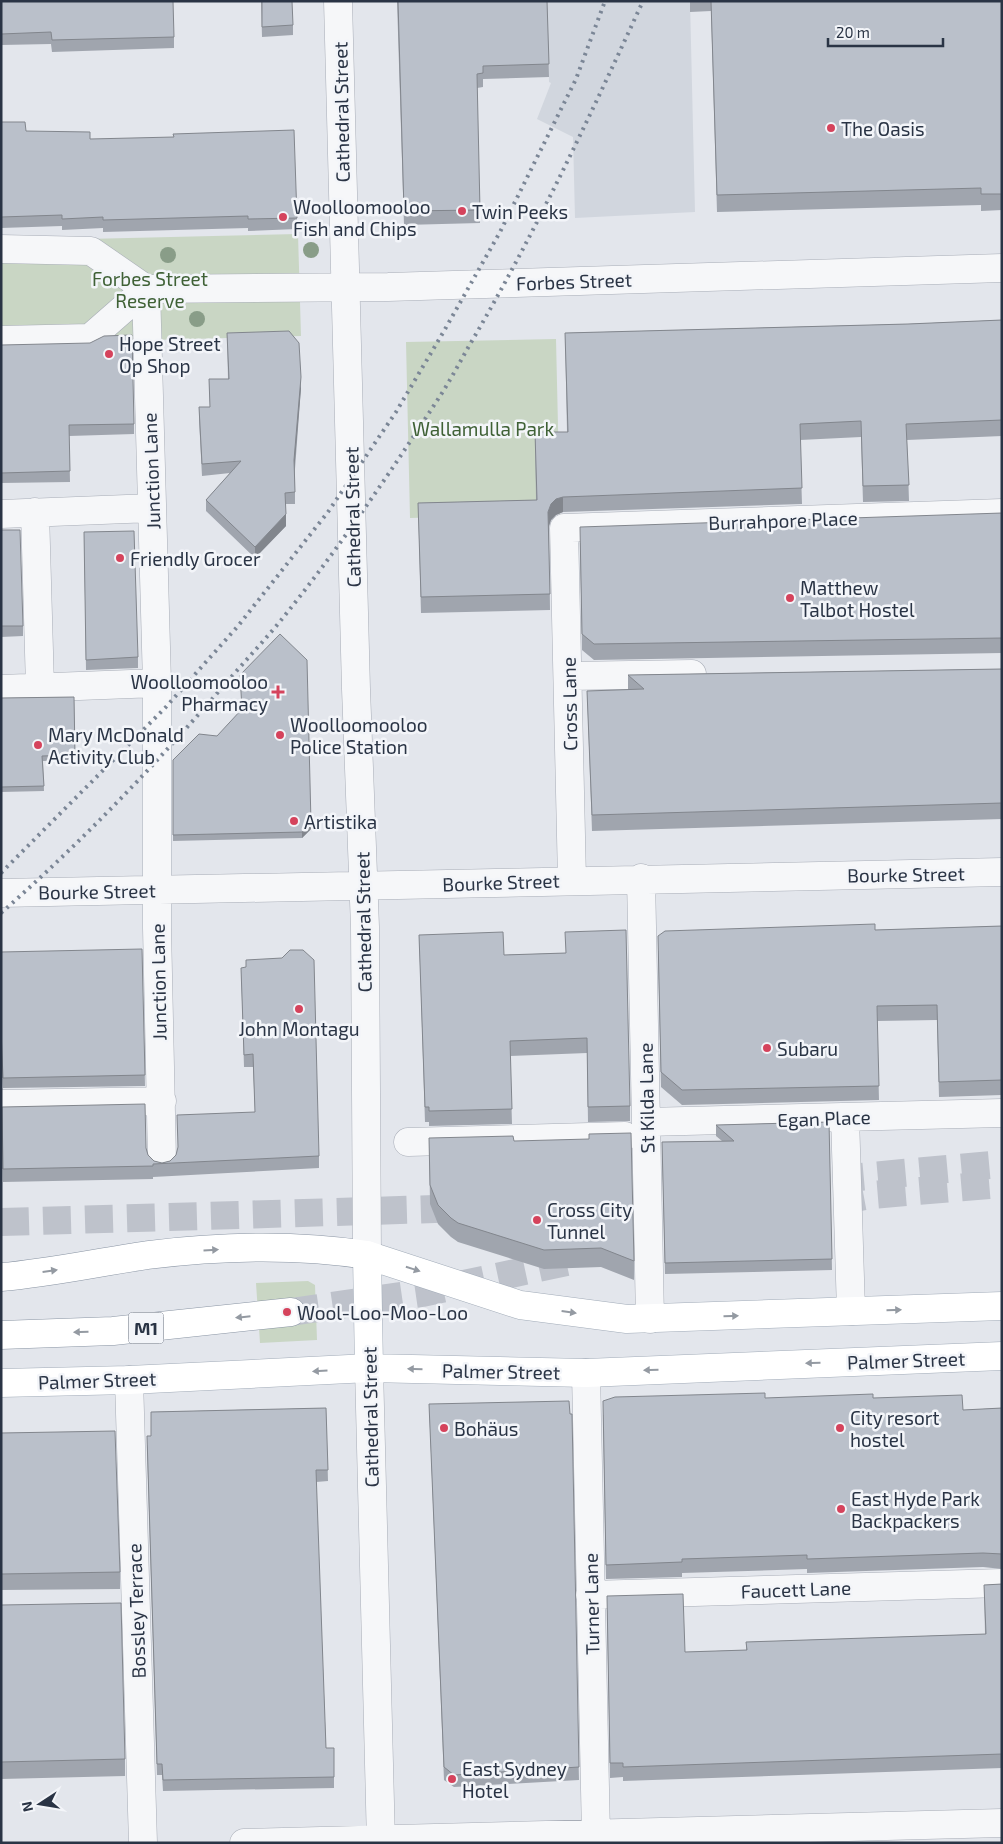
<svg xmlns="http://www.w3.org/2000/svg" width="1003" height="1844" viewBox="0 0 1003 1844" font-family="'Exo 2',sans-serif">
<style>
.built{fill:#d1d6de}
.green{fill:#c9d6c4}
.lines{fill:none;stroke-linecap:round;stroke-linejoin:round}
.highway-tunnel{stroke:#bec2cb;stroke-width:28;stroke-dasharray:28 14;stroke-linecap:butt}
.minor-casing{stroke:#a8adb7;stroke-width:29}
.major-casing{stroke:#a1abb8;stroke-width:29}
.highway-casing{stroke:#8994a3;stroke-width:29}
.minor{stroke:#f6f7f9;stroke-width:28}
.major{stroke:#fff;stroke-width:28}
.highway{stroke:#fff;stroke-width:28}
.rail{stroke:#7b8696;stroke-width:4;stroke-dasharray:2.5 5;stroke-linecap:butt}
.tree{fill:#899d88}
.wall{fill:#a0a5ae}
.shaded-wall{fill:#82868d}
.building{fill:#bac0ca;stroke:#82868d}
.oneway{fill:#949aa2}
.poi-dot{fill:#d5435c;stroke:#f3f5f9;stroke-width:2}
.labels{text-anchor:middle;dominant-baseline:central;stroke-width:5;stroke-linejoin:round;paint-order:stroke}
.shield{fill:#f3f5f9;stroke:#666e7b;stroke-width:1}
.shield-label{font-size:18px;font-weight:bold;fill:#2a3445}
.street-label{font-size:19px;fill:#2a3445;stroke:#f3f5f9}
.poi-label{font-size:19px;fill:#2a3445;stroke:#f3f5f9;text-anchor:start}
.park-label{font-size:19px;fill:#3f6136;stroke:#f3f5f9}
</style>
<rect width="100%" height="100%" fill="#e3e6ec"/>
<path class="built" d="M 547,1 L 690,1 L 695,212 L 575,218 L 573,137 L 537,119 L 551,83 L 549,82 Z"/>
<path class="green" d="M 298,234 L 301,336 L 1,344 L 1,241 Z
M 556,339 L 560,514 L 410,518 L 406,342 Z
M 308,1281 L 315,1285 L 317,1340 L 260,1343 L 256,1283 Z"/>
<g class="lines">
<path class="highway-tunnel" d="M 794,1183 L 1002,1164
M 795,1209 L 871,1195 L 1002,1184
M 1,1222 L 469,1208
M 291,1312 L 422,1293 L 576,1260"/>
<defs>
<path id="minor" d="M 338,1 L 356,689 L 365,927 L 367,1255
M 1,249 L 91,251 L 146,289 L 388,287 L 1002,268
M 146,289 L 157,683
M 1,340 L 90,338 L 146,289
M 35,512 L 40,687
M 1,514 L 152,508
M 568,676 L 692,674
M 1,689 L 157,683 L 157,928 L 162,1160
M 641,878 L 650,1319
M 572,880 L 564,528 L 1002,513
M 1,893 C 335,888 668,878 1002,872
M 3,1104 L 162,1101
M 845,1117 L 851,1311
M 646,1122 L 1002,1113
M 408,1142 L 625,1136
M 369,1368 L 381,1843
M 586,1373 L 596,1835
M 129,1380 L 143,1843
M 590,1595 L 1002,1583
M 244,1843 L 1002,1823"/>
<path id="major" d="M 369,1368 L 367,1255 L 520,1305 L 627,1319 L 1002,1306
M 1,1383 L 129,1380 L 369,1368 L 586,1373 L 1002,1356"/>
<path id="highway" d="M 1,1277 C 50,1273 99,1262 148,1255 C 220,1246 295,1244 367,1255
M 1,1335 L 113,1331 L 291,1312"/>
</defs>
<use href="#minor" class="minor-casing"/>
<use href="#major" class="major-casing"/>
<use href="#highway" class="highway-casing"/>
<use href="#minor" class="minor"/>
<use href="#major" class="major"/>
<use href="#highway" class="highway"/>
<path class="rail" d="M 1,873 L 165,708 L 238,626 L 328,512 L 396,412 L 444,331 L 500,232 L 576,79 L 605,1
M 1,913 C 82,842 156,764 226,683 C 245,661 264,641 282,619 C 340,547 392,470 442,393 C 454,374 464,354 476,334 C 538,227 591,114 643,1"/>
</g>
<g class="tree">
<circle cx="311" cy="250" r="8"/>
<circle cx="168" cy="255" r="8"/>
<circle cx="197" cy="319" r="8"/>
</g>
<path class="wall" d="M 1,1 L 174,37 L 174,48 L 52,52 L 51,44 L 1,45 Z
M 261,1 L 293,25 L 293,35 L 262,37 Z
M 397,1 L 547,1 L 549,77 L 483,79 L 483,87 L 477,88 L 480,223 L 404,225 Z
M 690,1 L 1002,1 L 1002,210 L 981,211 L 981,205 L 717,212 L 711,11 L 690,12 Z
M 1,122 L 26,131 L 90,139 L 297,218 L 297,229 L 248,231 L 248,228 L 103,232 L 103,228 L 62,230 L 62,226 L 1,228 Z
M 1002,320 L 1002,436 L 907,440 L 909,501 L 863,502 L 861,437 L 800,440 L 802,504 L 563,512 L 556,515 L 551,520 L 549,527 L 550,610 L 421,613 L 418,503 L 536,500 L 535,432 L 567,432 L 565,333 L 908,324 Z
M 227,333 L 301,388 L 295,469 L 295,504 L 285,504 L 286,526 L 255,558 L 206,511 L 206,500 L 230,473 L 202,476 L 199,419 L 199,407 L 210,407 L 209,379 L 228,379 Z
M 1,345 L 134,424 L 134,434 L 69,436 L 70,482 L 1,483 Z
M 1002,513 L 1002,653 L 594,660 L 582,650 L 580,543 Z
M 1,530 L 23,626 L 23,636 L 1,637 Z
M 84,532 L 138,657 L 138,668 L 86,670 Z
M 1002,669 L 1002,819 L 592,831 L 587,691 L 628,690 L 628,675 Z
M 74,697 L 75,760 L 43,761 L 44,791 L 1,792 L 1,698 Z
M 173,760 L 311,829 L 302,838 L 173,841 Z
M 1002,926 L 1002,1095 L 939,1097 L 937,1020 L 877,1021 L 879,1100 L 682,1105 L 661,1087 L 658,951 L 875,930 Z
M 419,935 L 504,955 L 566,953 L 630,1106 L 630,1121 L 588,1122 L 587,1053 L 510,1056 L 512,1124 L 429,1126 L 429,1122 L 425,1122 Z
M 142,949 L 145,1086 L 3,1088 L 1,1040 Z
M 241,968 L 319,1156 L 319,1168 L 153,1177 L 153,1179 L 3,1182 L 2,1107 L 146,1148 L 148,1155 L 154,1161 L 162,1163 L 170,1161 L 255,1112 L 253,1067 L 244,1067 Z
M 829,1122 L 832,1270 L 665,1274 L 662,1142 L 722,1141 L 716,1136 L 716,1125 Z
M 429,1138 L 514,1141 L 634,1261 L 634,1280 L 601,1267 L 544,1269 L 458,1242 L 451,1237 L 438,1224 L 430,1204 Z
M 765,1398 L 873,1398 L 963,1410 L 1002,1408 L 1002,1569 L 983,1567 L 807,1573 L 807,1569 L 682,1573 L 682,1577 L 606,1579 L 603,1415 Z
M 429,1404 L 570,1414 L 579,1780 L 454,1787 L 444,1780 Z
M 326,1408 L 328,1481 L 316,1482 L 326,1748 L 334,1748 L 334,1788 L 163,1791 L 162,1775 L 157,1775 L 147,1447 L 151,1436 L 151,1412 Z
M 1,1433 L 120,1572 L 120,1589 L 1,1590 Z
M 1002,1584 L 1002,1768 L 623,1781 L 623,1777 L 610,1778 L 607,1610 L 685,1652 L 746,1650 L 746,1642 L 985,1634 L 984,1585 Z
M 1,1605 L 125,1759 L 125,1776 L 1,1779 Z"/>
<path class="shaded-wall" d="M 301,377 L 301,388 L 294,472 L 294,460 Z
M 563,497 L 563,512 L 556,515 L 551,520 L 548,528 L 548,512 L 551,504 L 556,499 Z
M 286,514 L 286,526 L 255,558 L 255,547 Z
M 311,823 L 311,829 L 302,838 L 302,832 Z"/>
<path class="building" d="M 1,1 L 173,1 L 174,37 L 52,40 L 51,32 L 1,34 Z
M 262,1 L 292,1 L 293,25 L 262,27 Z
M 398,1 L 547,1 L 549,64 L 483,66 L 483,73 L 477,74 L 480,210 L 404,211 Z
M 711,1 L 1002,1 L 1002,194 L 981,194 L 981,188 L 717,195 Z
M 1,122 L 25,122 L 26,131 L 90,132 L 90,139 L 174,137 L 173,134 L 294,130 L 297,218 L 248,219 L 248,216 L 103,220 L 103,217 L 62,219 L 62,215 L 1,217 Z
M 1002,320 L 1002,420 L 906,424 L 909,485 L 863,486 L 861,421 L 800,424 L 802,488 L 563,497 L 556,499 L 551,504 L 548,512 L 550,594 L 421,597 L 418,503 L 537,500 L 535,432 L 568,432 L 565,333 L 908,324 Z
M 289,331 L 299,343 L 301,377 L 294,460 L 295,492 L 285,493 L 286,514 L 255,547 L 206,500 L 241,461 L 202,464 L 199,407 L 210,407 L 209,379 L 229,379 L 227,333 Z
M 132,335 L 134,424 L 69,425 L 70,471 L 1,473 L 1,345 L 90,343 L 104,336 Z
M 1002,513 L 1002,638 L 594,644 L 582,634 L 580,527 Z
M 1,530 L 20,530 L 23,626 L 1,626 Z
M 134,531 L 138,657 L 86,660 L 84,532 Z
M 280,634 L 307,660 L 311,823 L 302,832 L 173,835 L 173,760 L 199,734 L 217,736 L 242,709 L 240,675 Z
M 1002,669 L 1002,803 L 592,815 L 587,691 L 644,689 L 628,675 Z
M 74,697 L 75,755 L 42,756 L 44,786 L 1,787 L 1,698 Z
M 875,924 L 875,930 L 1002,926 L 1002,1080 L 939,1082 L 937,1005 L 877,1006 L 879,1086 L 682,1090 L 661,1072 L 658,936 L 665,931 Z
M 626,930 L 630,1106 L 588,1107 L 587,1038 L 510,1041 L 512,1109 L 429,1111 L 429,1107 L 425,1107 L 419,935 L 503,932 L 504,955 L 566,953 L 565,932 Z
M 142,949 L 145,1075 L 3,1078 L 1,1030 L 1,952 Z
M 290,950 L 303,950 L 314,960 L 319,1156 L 153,1164 L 153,1166 L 3,1169 L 2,1107 L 145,1104 L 146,1148 L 148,1155 L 154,1161 L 162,1163 L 170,1161 L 176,1155 L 178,1147 L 177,1115 L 255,1112 L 253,1054 L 244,1055 L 241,968 L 246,967 L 246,960 L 282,958 Z
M 829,1122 L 832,1259 L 665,1263 L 662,1142 L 734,1141 L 716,1125 Z
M 631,1133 L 634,1261 L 601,1248 L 544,1250 L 458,1223 L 451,1218 L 438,1205 L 430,1185 L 429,1138 L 513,1136 L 514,1141 L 589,1139 L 589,1134 Z
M 765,1393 L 765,1398 L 873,1394 L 873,1398 L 962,1395 L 963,1410 L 1002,1408 L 1002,1554 L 983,1553 L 807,1559 L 807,1555 L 682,1559 L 682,1562 L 606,1565 L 603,1401 L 615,1397 Z
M 569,1401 L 570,1414 L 572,1414 L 579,1767 L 454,1775 L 444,1767 L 429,1404 Z
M 326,1408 L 328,1470 L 316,1470 L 326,1748 L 334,1748 L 334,1777 L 163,1780 L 162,1764 L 157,1764 L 147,1436 L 151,1436 L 151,1412 Z
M 115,1431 L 120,1572 L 1,1574 L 1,1433 Z
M 1002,1584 L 1002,1754 L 623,1767 L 623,1763 L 610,1763 L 607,1596 L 683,1594 L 685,1652 L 747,1650 L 746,1642 L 986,1634 L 984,1585 Z
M 121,1603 L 125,1759 L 1,1762 L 1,1605 Z"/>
<defs><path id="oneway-solid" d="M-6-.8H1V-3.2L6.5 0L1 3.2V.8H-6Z" transform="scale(1.25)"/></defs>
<g class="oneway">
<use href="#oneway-solid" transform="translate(211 1250) rotate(-3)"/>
<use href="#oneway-solid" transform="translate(413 1269) rotate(18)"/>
<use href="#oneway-solid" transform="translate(50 1271) rotate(-8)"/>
<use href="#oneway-solid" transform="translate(894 1310) rotate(-2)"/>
<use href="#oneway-solid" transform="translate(569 1312) rotate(8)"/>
<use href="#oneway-solid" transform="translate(731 1316) rotate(-2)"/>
<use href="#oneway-solid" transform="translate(243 1317) rotate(174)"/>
<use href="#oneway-solid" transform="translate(81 1332) rotate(178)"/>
<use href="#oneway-solid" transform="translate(813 1363) rotate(178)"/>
<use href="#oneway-solid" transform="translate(415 1369) rotate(-179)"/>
<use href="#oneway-solid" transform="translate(651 1370) rotate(178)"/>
<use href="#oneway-solid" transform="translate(320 1371) rotate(177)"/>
</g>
<g class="poi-dot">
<circle cx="831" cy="128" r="5"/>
<circle cx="462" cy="211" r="5"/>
<circle cx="283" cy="217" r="5"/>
<circle cx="109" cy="354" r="5"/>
<circle cx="120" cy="558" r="5"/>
<circle cx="790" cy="598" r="5"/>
<path d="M275.5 684.5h5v5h5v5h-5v5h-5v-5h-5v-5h5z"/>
<circle cx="280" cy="735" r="5"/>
<circle cx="38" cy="745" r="5"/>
<circle cx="294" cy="821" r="5"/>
<circle cx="299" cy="1009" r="5"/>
<circle cx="767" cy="1048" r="5"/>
<circle cx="537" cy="1220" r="5"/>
<circle cx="287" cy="1312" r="5"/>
<circle cx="444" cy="1428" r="5"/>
<circle cx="840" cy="1428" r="5"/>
<circle cx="841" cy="1509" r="5"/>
<circle cx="452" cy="1779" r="5"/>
</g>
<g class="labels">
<rect class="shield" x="128.5" y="1312.5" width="35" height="31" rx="4"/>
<g class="shield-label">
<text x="146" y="1328">M1</text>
</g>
<g class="street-label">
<text transform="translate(341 112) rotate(-91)">Cathedral Street</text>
<text transform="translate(574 281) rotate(-2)">Forbes Street</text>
<text transform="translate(151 471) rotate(-92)">Junction Lane</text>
<text transform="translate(352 517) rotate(-91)">Cathedral Street</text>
<text transform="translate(783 520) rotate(-2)">Burrahpore Place</text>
<text transform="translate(569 704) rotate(-91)">Cross Lane</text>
<text transform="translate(906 874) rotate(-1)">Bourke Street</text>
<text transform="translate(501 882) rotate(-2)">Bourke Street</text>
<text transform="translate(97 891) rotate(-1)">Bourke Street</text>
<text transform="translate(363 922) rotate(-91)">Cathedral Street</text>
<text transform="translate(158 982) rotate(-91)">Junction Lane</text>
<text transform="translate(646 1098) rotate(-91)">St Kilda Lane</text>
<text transform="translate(824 1118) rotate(-2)">Egan Place</text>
<text transform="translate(906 1360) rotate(-2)">Palmer Street</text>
<text transform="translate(501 1371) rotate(1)">Palmer Street</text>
<text transform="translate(97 1380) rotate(-2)">Palmer Street</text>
<text transform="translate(370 1417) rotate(-91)">Cathedral Street</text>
<text transform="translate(796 1589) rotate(-2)">Faucett Lane</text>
<text transform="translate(591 1604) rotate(-91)">Turner Lane</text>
<text transform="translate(136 1611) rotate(-92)">Bossley Terrace</text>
</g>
<g class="poi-label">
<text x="841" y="128">The Oasis</text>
<text x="293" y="206">Woolloomooloo<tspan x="293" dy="22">Fish and Chips</tspan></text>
<text x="472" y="211">Twin Peeks</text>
<text x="119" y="343">Hope Street<tspan x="119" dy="22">Op Shop</tspan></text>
<text x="130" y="558">Friendly Grocer</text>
<text x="800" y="587">Matthew<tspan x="800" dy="22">Talbot Hostel</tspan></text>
<text x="268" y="681" text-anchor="end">Woolloomooloo<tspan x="268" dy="22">Pharmacy</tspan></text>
<text x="290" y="724">Woolloomooloo<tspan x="290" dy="22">Police Station</tspan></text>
<text x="48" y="734">Mary McDonald<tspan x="48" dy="22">Activity Club</tspan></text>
<text x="304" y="821">Artistika</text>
<text x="299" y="1028" text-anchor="middle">John Montagu</text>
<text x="777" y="1048">Subaru</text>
<text x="547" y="1209">Cross City<tspan x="547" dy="22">Tunnel</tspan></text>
<text x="297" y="1312">Wool-Loo-Moo-Loo</text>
<text x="850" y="1417">City resort<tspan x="850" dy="22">hostel</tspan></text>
<text x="454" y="1428">Bohäus</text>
<text x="851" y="1498">East Hyde Park<tspan x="851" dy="22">Backpackers</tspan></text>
<text x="462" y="1768">East Sydney<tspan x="462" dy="22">Hotel</tspan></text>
</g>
<g class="park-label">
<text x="150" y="278">Forbes Street<tspan x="150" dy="22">Reserve</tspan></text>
<text x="483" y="428">Wallamulla Park</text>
</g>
</g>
<rect width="1003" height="1844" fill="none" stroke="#2a3445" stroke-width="5"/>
<g transform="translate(40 1804) rotate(258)" stroke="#f3f5f9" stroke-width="4" paint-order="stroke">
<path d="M0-4L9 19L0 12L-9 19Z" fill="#2a3445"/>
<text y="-8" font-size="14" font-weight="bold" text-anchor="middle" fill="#2a3445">N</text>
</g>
<path d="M828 38v8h115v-8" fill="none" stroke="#2a3445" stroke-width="2.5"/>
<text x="836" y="38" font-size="15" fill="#2a3445" stroke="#f3f5f9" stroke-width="4" paint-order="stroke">20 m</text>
</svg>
